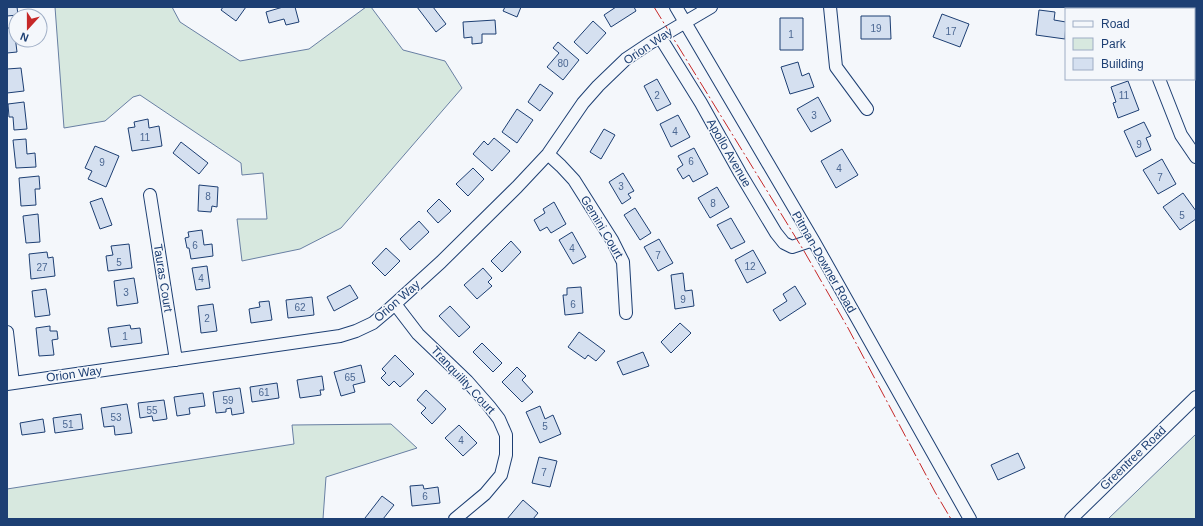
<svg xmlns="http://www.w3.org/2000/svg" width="1203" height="526" viewBox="0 0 1203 526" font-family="Helvetica,sans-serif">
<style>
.green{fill:#d7e8df;stroke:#687fa3}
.building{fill:#d5e0f0;stroke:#1d3f73}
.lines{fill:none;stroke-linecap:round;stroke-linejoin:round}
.minor-casing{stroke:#1d3f73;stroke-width:14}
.minor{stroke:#f4f7fb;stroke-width:12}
.power{stroke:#c62828;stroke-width:1;stroke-dasharray:14 3 2 3;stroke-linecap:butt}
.labels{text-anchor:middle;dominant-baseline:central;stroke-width:3;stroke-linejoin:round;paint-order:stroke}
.number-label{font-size:10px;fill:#4b6792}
.street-label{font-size:12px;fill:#1d3f73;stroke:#f4f7fb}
</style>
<rect width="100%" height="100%" fill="#f4f7fb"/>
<path class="green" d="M 55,7 L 172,7 L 180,22 L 240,61 L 309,49 L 366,7 L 371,7 L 403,50 L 445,61 L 462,88 L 341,228 L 300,249 L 242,261 L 237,219 L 267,219 L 263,173 L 242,175 L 241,163 L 140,95 L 133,97 L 105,121 L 64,128 Z
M 391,424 L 417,448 L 326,477 L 323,519 L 7,519 L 7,489 L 294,444 L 292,425 Z
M 1196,434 L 1196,519 L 1108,519 Z"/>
<path class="building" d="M 7,7 L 17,7 L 18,15 L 7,16 Z
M 223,7 L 246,7 L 236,21 L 221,10 Z
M 283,7 L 295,7 L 299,22 L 286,25 L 284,19 L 269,23 L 266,12 Z
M 417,7 L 433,7 L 446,24 L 436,32 Z
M 505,7 L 521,7 L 517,17 L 503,11 Z
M 616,7 L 634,7 L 636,11 L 611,27 L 604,15 Z
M 1039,10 L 1055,12 L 1054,20 L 1066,22 L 1065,39 L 1036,35 Z
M 942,14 L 969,24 L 960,47 L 933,37 Z
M 861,16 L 890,16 L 891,39 L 861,39 Z
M 780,18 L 803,18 L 803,50 L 780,50 Z
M 495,20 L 496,34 L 482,34 L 482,43 L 472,44 L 472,37 L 464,38 L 463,22 Z
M 593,21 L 606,33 L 587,54 L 574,42 Z
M 7,28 L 14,28 L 17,52 L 7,53 Z
M 1196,34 L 1196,67 L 1194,68 L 1194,35 Z
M 558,42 L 579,60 L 563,80 L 547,67 L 559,53 L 553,48 Z
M 798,62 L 802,76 L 809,73 L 814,87 L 790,94 L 781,67 Z
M 21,68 L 24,91 L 7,93 L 7,69 Z
M 657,79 L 671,104 L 657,111 L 644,86 Z
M 1128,81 L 1139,110 L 1118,118 L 1113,103 L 1116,102 L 1111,87 Z
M 540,84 L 553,93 L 540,111 L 528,102 Z
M 818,97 L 831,121 L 811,132 L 797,109 Z
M 24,102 L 27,129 L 14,130 L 13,117 L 9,117 L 8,104 Z
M 517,109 L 533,120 L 517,143 L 502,132 Z
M 678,115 L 690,137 L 671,147 L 660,124 Z
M 148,119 L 149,128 L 159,126 L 162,146 L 132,151 L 128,128 L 135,127 L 134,122 Z
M 1144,122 L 1151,136 L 1146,138 L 1151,150 L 1136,157 L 1124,131 Z
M 604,129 L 615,135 L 601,159 L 590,152 Z
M 494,138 L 510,151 L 492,171 L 473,154 L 484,141 L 488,145 Z
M 26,139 L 27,154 L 35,153 L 36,167 L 16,168 L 13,140 Z
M 181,142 L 208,163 L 199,174 L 173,153 Z
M 95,146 L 119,156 L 106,187 L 88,179 L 92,171 L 85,168 Z
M 694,148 L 708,174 L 693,182 L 689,175 L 683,179 L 677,169 L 683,165 L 678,156 Z
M 842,149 L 858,175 L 836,188 L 821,161 Z
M 1162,159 L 1176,184 L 1158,194 L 1143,170 Z
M 473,168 L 484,179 L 468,196 L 456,184 Z
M 623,173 L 634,191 L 628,194 L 631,198 L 622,204 L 609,182 Z
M 39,176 L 40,189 L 35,189 L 36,205 L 21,206 L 19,178 Z
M 199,185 L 218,187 L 217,207 L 212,206 L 211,212 L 198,211 Z
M 717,187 L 729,207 L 710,218 L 698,198 Z
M 1183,193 L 1196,211 L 1196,219 L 1180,230 L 1163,207 Z
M 102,198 L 112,225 L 100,229 L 90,202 Z
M 439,199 L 451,211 L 438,223 L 427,211 Z
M 554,202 L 566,224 L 551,233 L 547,227 L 540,231 L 534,220 L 545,213 L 543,209 Z
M 635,208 L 651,233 L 640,240 L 624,215 Z
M 38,214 L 40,242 L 26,243 L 23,216 Z
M 731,218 L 745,242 L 731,249 L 717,225 Z
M 419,221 L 429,232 L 410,250 L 400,239 Z
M 202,230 L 204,245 L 212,244 L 213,256 L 191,259 L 189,248 L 187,248 L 185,238 L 189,237 L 188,232 Z
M 572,232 L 586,257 L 573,264 L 559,240 Z
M 659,239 L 673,263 L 658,271 L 644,247 Z
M 511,241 L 521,252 L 502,272 L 491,261 Z
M 129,244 L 132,268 L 108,271 L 106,256 L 113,255 L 111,246 Z
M 386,248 L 400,261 L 385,276 L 372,263 Z
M 753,250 L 766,273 L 747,283 L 735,260 Z
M 47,252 L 48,258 L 53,257 L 55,276 L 31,279 L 29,254 Z
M 207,266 L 210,288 L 196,290 L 192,268 Z
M 483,268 L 492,278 L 488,282 L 492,286 L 477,299 L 464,285 Z
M 683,273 L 685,291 L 692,290 L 694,306 L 675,309 L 671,275 Z
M 134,278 L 138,303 L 117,306 L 114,281 Z
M 350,285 L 358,298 L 334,311 L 327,297 Z
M 795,286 L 806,304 L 780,321 L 773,310 L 787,301 L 783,294 Z
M 581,287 L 583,313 L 565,315 L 563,295 L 567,295 L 567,288 Z
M 46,289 L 50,315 L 35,317 L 32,291 Z
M 312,297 L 314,315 L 288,318 L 286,300 Z
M 269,301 L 272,320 L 251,323 L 249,309 L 260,307 L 259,302 Z
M 213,304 L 217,331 L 201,333 L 198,306 Z
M 450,306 L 470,327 L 459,337 L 439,316 Z
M 680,323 L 691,333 L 671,353 L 661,342 Z
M 130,325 L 131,329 L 140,328 L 142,343 L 111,347 L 108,328 Z
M 50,326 L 50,331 L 57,331 L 58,339 L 52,340 L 54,355 L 39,356 L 36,328 Z
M 579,332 L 605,351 L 596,361 L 588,355 L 585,359 L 568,347 Z
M 482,343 L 502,363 L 493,372 L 473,352 Z
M 643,352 L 649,366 L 623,375 L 617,362 Z
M 395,355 L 414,374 L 400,387 L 394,381 L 389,386 L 381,378 L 386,373 L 382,369 Z
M 361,365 L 365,382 L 353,385 L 355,392 L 341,396 L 334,372 Z
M 517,367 L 526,376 L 522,380 L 533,392 L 522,402 L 502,382 Z
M 322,376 L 324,390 L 320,390 L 321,395 L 300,398 L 297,380 Z
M 277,383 L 279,398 L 252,402 L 250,387 Z
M 240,388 L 244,413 L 232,415 L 231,408 L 226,409 L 226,412 L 216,413 L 213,392 Z
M 426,390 L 446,409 L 432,424 L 421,413 L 426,408 L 417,400 Z
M 203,393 L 205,406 L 189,408 L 190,414 L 177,416 L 174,397 Z
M 164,400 L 167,419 L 153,421 L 152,416 L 140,418 L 138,403 Z
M 127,404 L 132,433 L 115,435 L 114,426 L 104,427 L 101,408 Z
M 540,406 L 545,419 L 553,415 L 561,434 L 540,443 L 526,412 Z
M 81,414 L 83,429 L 55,433 L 53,418 Z
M 43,419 L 45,432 L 22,435 L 20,423 Z
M 459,425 L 477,443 L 463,456 L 445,438 Z
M 1018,453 L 1025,468 L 998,480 L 991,465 Z
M 539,457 L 557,461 L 550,487 L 532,483 Z
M 423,485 L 424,489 L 438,487 L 440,503 L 412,506 L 410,486 Z
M 382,496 L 394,505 L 383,519 L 366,519 L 365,518 Z
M 523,500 L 538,513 L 533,519 L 507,519 Z"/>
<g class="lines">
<defs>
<path id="minor" d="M 676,7 L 813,240 L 970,519
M 830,7 L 836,67 L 867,109
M 1113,7 L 1115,9
M 660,37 L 701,103 L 740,173 L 776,233 L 784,243 L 792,247 L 813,240
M 1159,79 L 1181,135 L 1196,157
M 548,154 L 561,166 L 574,180 L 612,240 L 623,262 L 626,313
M 150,195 L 176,360
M 395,304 L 418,334 L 467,381 L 489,406 L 499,419 L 506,435 L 506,455 L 501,475 L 485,494 L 455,519
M 7,332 L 13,383
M 7,384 L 340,336 L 356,331 L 373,323 L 386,312 L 441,262 L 517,187 L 548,154 L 583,103 L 598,86 L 626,59 L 650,43 L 711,7
M 1071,519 L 1196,397"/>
</defs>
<use href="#minor" class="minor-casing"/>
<use href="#minor" class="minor"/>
<path class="power" d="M 654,7 L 804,251 L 848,328 L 935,492 L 951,519"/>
</g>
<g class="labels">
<g class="number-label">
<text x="876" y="28">19</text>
<text x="951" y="31">17</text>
<text x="791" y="34">1</text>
<text x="563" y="63">80</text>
<text x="657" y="95">2</text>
<text x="1124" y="95">11</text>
<text x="814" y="115">3</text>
<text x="675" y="131">4</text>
<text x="145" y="137">11</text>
<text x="1139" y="144">9</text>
<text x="691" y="161">6</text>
<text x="102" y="162">9</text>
<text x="839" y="168">4</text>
<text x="1160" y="177">7</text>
<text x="621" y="186">3</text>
<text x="208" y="196">8</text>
<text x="713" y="203">8</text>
<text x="1182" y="215">5</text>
<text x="195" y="245">6</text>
<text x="572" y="248">4</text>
<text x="658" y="255">7</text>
<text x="119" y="262">5</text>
<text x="750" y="266">12</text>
<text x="42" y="267">27</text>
<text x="201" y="278">4</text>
<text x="126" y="292">3</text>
<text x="683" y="299">9</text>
<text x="573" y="304">6</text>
<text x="300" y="307">62</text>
<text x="207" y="318">2</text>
<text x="125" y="336">1</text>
<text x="350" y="377">65</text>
<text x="264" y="392">61</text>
<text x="228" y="400">59</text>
<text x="152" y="410">55</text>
<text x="116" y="417">53</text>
<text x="68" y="424">51</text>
<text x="545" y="426">5</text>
<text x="461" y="440">4</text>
<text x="544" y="472">7</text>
<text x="425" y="496">6</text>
</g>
<g class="street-label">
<text transform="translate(648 46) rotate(-34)">Orion Way</text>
<text transform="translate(729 153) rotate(60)">Apollo Avenue</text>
<text transform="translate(602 227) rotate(59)">Gemini Court</text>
<text transform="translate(824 262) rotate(60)">Pitman-Downer Road</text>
<text transform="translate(163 278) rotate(81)">Tauras Court</text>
<text transform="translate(397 301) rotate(-41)">Orion Way</text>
<text transform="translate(74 374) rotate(-8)">Orion Way</text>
<text transform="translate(463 380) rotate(47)">Tranquility Court</text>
<text transform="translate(1133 458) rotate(-44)">Greentree Road</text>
</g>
</g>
<rect width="1203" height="526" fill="none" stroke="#1d3f73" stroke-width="16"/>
<rect x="1065" y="8" width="130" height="72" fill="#f4f7fb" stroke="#9eadc5"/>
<rect x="1073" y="21" width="20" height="6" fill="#f4f7fb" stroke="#9eadc5"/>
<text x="1101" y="28" font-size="12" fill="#1d3f73">Road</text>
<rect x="1073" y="38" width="20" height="12" fill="#d7e8df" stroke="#9eadc5"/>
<text x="1101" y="48" font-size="12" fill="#1d3f73">Park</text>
<rect x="1073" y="58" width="20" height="12" fill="#d5e0f0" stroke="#9eadc5"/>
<text x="1101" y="68" font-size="12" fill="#1d3f73">Building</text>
<g transform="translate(28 28) rotate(201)"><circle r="19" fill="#f4f7fb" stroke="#9eadc5"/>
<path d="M0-3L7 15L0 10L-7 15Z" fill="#c62828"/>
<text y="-6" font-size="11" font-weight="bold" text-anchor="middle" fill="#1d3f73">N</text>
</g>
</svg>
